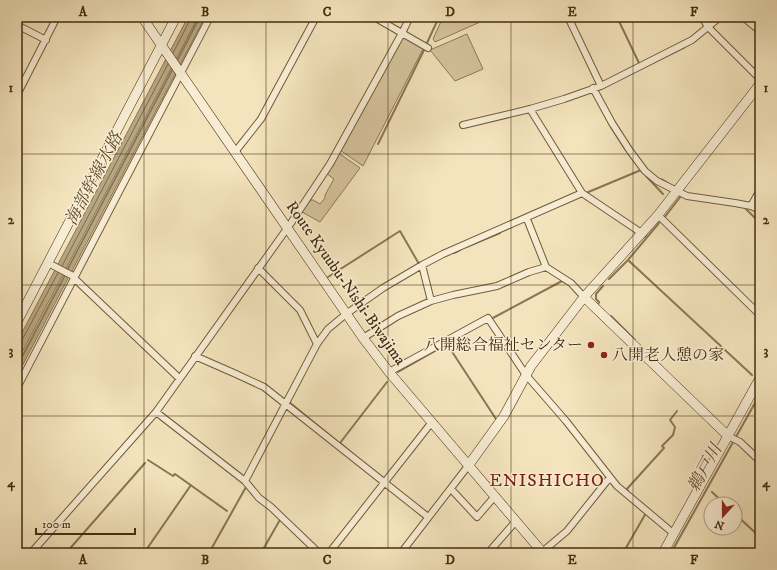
<svg xmlns="http://www.w3.org/2000/svg" width="777" height="570" viewBox="0 0 777 570" font-family="'IM FELL DW Pica','Noto Serif JP',serif">
<style>
.green{fill:#d6c59f;stroke:#8d7956}
.water{fill:#b8a682;stroke:#8a7654}
.lines{fill:none;stroke-linecap:round;stroke-linejoin:round}
.shore{stroke:#7e6a48;stroke-width:1}
.stream{stroke:#8a7654;stroke-width:2}
.street-casing{stroke:#705b3a;stroke-width:8}
.secondary-casing{stroke:#442d0e;stroke-width:10}
.street{stroke:#f8edd4;stroke-width:6}
.secondary{stroke:#f8edd4;stroke-width:9}
.grid{fill:none;stroke:#442d0e;stroke-width:1;stroke-opacity:0.55}
.poi-dot{fill:#8f2418;stroke:#f8edd4;stroke-width:1.5}
.labels{text-anchor:middle;dominant-baseline:central;stroke-width:3;stroke-linejoin:round;paint-order:stroke}
.street-label{font-size:16px;fill:#442d0e;stroke:#f8edd4}
.poi-label{font-size:16px;fill:#442d0e;stroke:#f8edd4;text-anchor:end}
.water-label{font-size:17px;font-style:italic;fill:#614b2b;stroke:#f8edd4}
.quarter-label{font-size:18px;letter-spacing:1px;fill:#7a1f14;stroke:#f8edd4}
.neatline{fill:none;stroke:#442d0e;stroke-width:1.5}
.grid-label{font-size:13px;text-anchor:middle;font-weight:bold;fill:#442d0e}
</style>
<rect width="100%" height="100%" fill="#f4e4bd"/>
<filter id="stains"><feTurbulence type="fractalNoise" baseFrequency=".005" numOctaves="4"/><feColorMatrix values="0 0 0 0 .2 0 0 0 0 .09 0 0 0 0 .02 0 0 0 .5 -.17"/></filter>
<radialGradient id="worn" r=".72"><stop offset=".6" stop-color="#630" stop-opacity="0"/><stop offset="1" stop-color="#630" stop-opacity=".3"/></radialGradient>
<path class="green" d="M 443,17 L 472,17 L 480,22 L 435,42 L 433,39 Z
M 467,34 L 483,69 L 455,81 L 430,50 Z
M 404,37 L 424,47 L 363,166 L 340,150 L 401,38 Z
M 340,154 L 360,168 L 320,222 L 302,212 L 302,210 L 311,200 L 313,200 L 320,204 L 325,198 L 325,195 L 334,179 L 326,173 L 337,155 Z"/>
<path class="water" d="M 188,17 L 198,17 L 17,362 L 17,342 Z
M 199,17 L 205,17 L 17,376 L 17,365 Z"/>
<g class="lines">
<path class="shore" d="M 173,53 L 190,20 L 191,17
M 178,60 L 200,17
M 62,266 L 168,64
M 68,269 L 172,71
M 17,343 L 22,340 L 58,273
M 17,367 L 65,276"/>
<path class="stream" d="M 617,17 L 639,63
M 427,43 L 439,17
M 630,74 L 685,47
M 611,127 L 625,149
M 378,144 L 424,50
M 646,176 L 663,194
M 659,179 L 663,180 L 671,185
M 586,193 L 641,170
M 744,207 L 760,223
M 664,218 L 681,196 L 683,196
M 504,230 L 512,227
M 466,247 L 500,233
M 454,253 L 460,250
M 628,260 L 752,375
M 328,277 L 400,231 L 419,264
M 609,279 L 628,260 L 659,223
M 598,305 L 599,302 L 596,299 L 596,294 L 603,286
M 611,316 L 635,340
M 491,319 L 562,281 L 566,283
M 447,344 L 496,419
M 398,372 L 458,338
M 289,402 L 339,443
M 353,454 L 340,443 L 387,382
M 148,460 L 173,476 L 175,474 L 227,511
M 628,491 L 626,490 L 664,448 L 662,446 L 673,435 L 675,427 L 670,420 L 677,411
M 712,492 L 725,504
M 735,514 L 760,537
M 66,553 L 145,463
M 144,553 L 191,485
M 209,553 L 246,487 L 254,496
M 261,553 L 281,518
M 623,553 L 646,513
M 671,553 L 760,394"/>
<defs>
<path id="street" d="M 374,17 L 428,48
M 568,17 L 601,86
M 702,17 L 708,27 L 760,79
M 743,17 L 760,31
M 752,17 L 760,24
M 17,25 L 46,40
M 754,26 L 760,17
M 593,88 L 612,123 L 630,151 L 645,171 L 657,181 L 687,196 L 735,203 L 751,206 L 760,210
M 17,95 L 57,17
M 530,109 L 582,193
M 463,125 L 530,109 L 564,99 L 601,86 L 692,40 L 720,17
M 235,152 L 261,119 L 316,17
M 751,206 L 760,190
M 658,215 L 760,315
M 527,219 L 546,267 L 571,283 L 584,297
M 48,263 L 75,277
M 422,265 L 431,301
M 258,268 L 300,310 L 317,344
M 74,278 L 179,378
M 363,338 L 398,316 L 431,301 L 453,295 L 497,286 L 529,272 L 546,267
M 195,356 L 236,374 L 264,387 L 428,517
M 389,372 L 488,318 L 526,375 L 566,421 L 617,486 L 673,533
M 17,388 L 210,17
M 156,412 L 245,481 L 259,498 L 271,507 L 319,553
M 728,436 L 740,442 L 760,461
M 245,481 L 317,344 L 328,329 L 346,314 L 383,288 L 422,265 L 443,254 L 582,193 L 643,234
M 451,489 L 477,517 L 495,496
M 542,552 L 567,531 L 607,481 L 611,479
M 31,553 L 156,412 L 291,223 L 330,164 L 402,33 L 410,17
M 329,553 L 432,422
M 401,553 L 468,466
M 488,553 L 516,521"/>
<path id="secondary" d="M 142,17 L 363,338 L 389,372 L 543,553
M 584,297 L 728,436
M 17,322 L 176,17
M 468,466 L 504,416 L 531,366 L 584,297 L 658,215 L 760,84
M 663,553 L 760,378"/>
</defs>
<use href="#street" class="street-casing"/>
<use href="#secondary" class="secondary-casing"/>
<use href="#street" class="street"/>
<use href="#secondary" class="secondary"/>
</g>
<path class="grid" d="M 144,17 L 144,553M 266,17 L 266,553M 388,17 L 388,553M 511,17 L 511,553M 633,17 L 633,553M 17,154 L 760,154M 17,285 L 760,285M 17,416 L 760,416"/>
<g class="poi-dot">
<circle cx="591" cy="345" r="4"/>
<circle cx="604" cy="355" r="4"/>
</g>
<g class="labels">
<g class="street-label">
<text transform="translate(346 283) rotate(55)">Route Kyuubu-Nishi-Biwajima</text>
</g>
<g class="poi-label">
<text x="583" y="345">八開総合福祉センター</text>
<text x="612" y="355" text-anchor="start">八開老人憩の家</text>
</g>
<g class="water-label">
<text transform="translate(94 179) rotate(-62)">海部幹線水路</text>
<text transform="translate(705 468) rotate(-61)">鵜戸川</text>
</g>
<g class="quarter-label">
<text x="547" y="481">ENISHICHO</text>
</g>
</g>
<rect width="777" height="570" fill="none" stroke="#f4e4bd" stroke-width="44"/>
<g transform="translate(723 516) rotate(201)"><circle r="19" fill="#f8edd4" stroke="#b0a085"/>
<path d="M0-3L7 15L0 10L-7 15Z" fill="#8f2418"/>
<text y="-6" font-size="11" font-weight="bold" text-anchor="middle" fill="#442d0e">N</text>
</g>
<path d="M36 528v6h99v-6" fill="none" stroke="#442d0e" stroke-width="2"/>
<text x="42" y="528" font-size="12" fill="#442d0e" stroke="#f8edd4" stroke-width="3" paint-order="stroke">100 m</text>
<rect x="22" y="22" width="733" height="526" class="neatline"/>
<g class="grid-label">
<text x="83" y="16">A</text>
<text x="205" y="16">B</text>
<text x="327" y="16">C</text>
<text x="450" y="16">D</text>
<text x="572" y="16">E</text>
<text x="694" y="16">F</text>
<text x="11" y="92">1</text>
<text x="766" y="92">1</text>
<text x="11" y="224">2</text>
<text x="766" y="224">2</text>
<text x="11" y="355">3</text>
<text x="766" y="355">3</text>
<text x="11" y="487">4</text>
<text x="766" y="487">4</text>
<text x="83" y="564">A</text>
<text x="205" y="564">B</text>
<text x="327" y="564">C</text>
<text x="450" y="564">D</text>
<text x="572" y="564">E</text>
<text x="694" y="564">F</text>
</g>
<rect width="100%" height="100%" filter="url(#stains)"/>
<rect width="100%" height="100%" fill="url(#worn)"/>
</svg>
